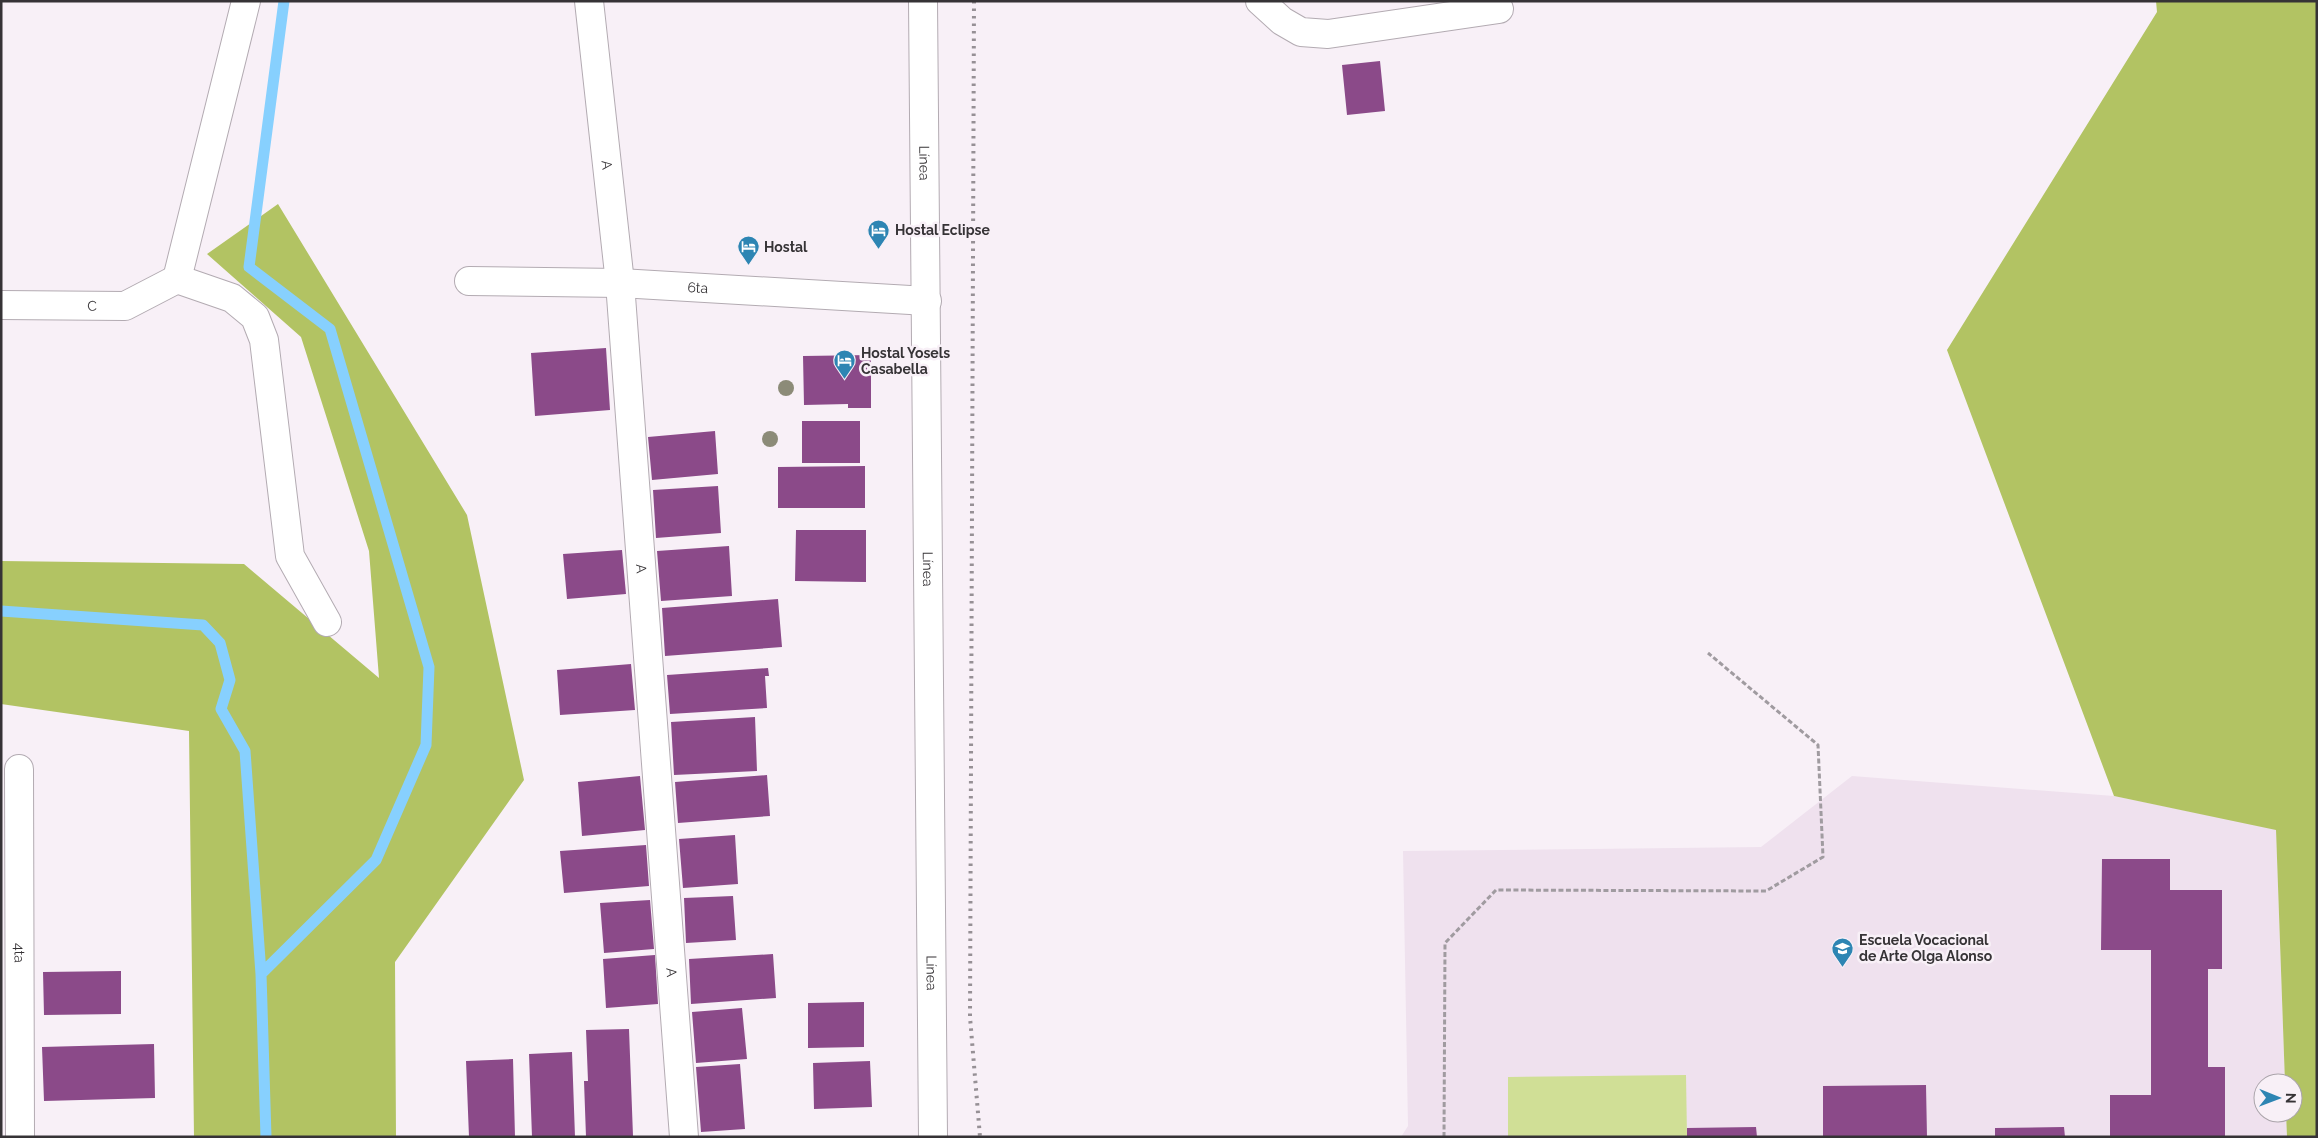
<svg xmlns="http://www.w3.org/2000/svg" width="2318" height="1138" viewBox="0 0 2318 1138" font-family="Raleway,sans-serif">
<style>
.built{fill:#efe1ee}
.green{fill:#d0df96}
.forest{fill:#b2c363}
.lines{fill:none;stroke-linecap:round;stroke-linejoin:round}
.stream{stroke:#87d0fe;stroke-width:11}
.building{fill:#8b4a89}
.minor-casing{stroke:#b3abb2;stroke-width:30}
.major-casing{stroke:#b3abb2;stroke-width:30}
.path{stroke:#a09ba0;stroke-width:3;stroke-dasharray:5 2.5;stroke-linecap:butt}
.minor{stroke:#fff;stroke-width:28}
.major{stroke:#fff;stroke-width:28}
.rail{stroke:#969095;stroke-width:4;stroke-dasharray:2.5 5;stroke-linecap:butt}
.tree{fill:#8c8b78}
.labels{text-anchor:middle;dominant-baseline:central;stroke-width:5;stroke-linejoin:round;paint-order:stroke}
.street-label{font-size:14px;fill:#363336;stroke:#f8f0f7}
.poi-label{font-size:14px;font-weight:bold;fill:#363336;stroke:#f8f0f7;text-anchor:start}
</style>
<rect width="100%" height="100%" fill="#f8f0f7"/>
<path class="built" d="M 1852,776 L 2114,796 L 2276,829 L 2285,1083 L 2263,1083 L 2263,1113 L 2286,1113 L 2287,1137 L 1401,1137 L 1408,1126 L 1403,851 L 1761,847 Z"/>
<path class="green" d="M 1686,1075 L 1687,1137 L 1508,1137 L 1508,1077 Z"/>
<path class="forest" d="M 2156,1 L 2317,1 L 2317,1137 L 2287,1137 L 2286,1113 L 2293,1113 L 2293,1083 L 2285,1083 L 2276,830 L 2114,796 L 1947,350 L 2157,12 Z
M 278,204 L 467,515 L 524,780 L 395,962 L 396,1137 L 194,1137 L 189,731 L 1,704 L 1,561 L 244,564 L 379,678 L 369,551 L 301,337 L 207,254 Z"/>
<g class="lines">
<path class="stream" d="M 1,611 L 203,625 L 220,643 L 230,680 L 221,709 L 245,751 L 261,974 L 266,1137
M 261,974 L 376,860 L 426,745 L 429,667 L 330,329 L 249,267 L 284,1"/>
</g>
<path class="building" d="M 1380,61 L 1385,111 L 1347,115 L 1342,65 Z
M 606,348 L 610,410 L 535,416 L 531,353 Z
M 871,355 L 871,408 L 848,408 L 848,404 L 804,405 L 803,356 Z
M 802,421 L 860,421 L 860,463 L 802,463 Z
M 715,431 L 718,474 L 652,480 L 648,437 Z
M 865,466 L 865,508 L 778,508 L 778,467 Z
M 718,486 L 721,533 L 656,538 L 653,490 Z
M 796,530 L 866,530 L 866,582 L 795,581 Z
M 729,546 L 732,596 L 661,601 L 657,551 Z
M 622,550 L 626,594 L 567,599 L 563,554 Z
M 778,599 L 782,647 L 665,656 L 662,608 Z
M 631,664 L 635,710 L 560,715 L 557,670 Z
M 768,668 L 769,676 L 765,676 L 767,708 L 670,714 L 667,675 Z
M 755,717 L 757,771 L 674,775 L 671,722 Z
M 767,775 L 770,816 L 678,823 L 675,782 Z
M 640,776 L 645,830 L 582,836 L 578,782 Z
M 735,835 L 738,884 L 683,888 L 679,839 Z
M 646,845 L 649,886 L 564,893 L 560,851 Z
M 2102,859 L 2170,859 L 2170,890 L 2222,890 L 2222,969 L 2208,969 L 2208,1067 L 2225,1067 L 2225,1137 L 2110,1137 L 2110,1095 L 2151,1095 L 2151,950 L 2101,950 Z
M 733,896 L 736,940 L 686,943 L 684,898 Z
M 650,900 L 654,949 L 604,953 L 600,903 Z
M 773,954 L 776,998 L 691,1004 L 689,959 Z
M 655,955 L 658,1004 L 606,1008 L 603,959 Z
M 121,971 L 121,1014 L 44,1015 L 43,972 Z
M 864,1002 L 864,1047 L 808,1048 L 808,1003 Z
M 742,1008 L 747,1059 L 696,1063 L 692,1012 Z
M 629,1029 L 633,1136 L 586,1137 L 584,1081 L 588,1081 L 586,1030 Z
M 154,1044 L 155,1098 L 44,1101 L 42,1047 Z
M 572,1052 L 575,1137 L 532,1137 L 529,1054 Z
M 513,1059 L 515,1137 L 469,1137 L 466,1061 Z
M 870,1061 L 872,1107 L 814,1109 L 813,1063 Z
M 740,1064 L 745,1129 L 701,1132 L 696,1067 Z
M 1926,1085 L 1927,1137 L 1823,1137 L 1823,1086 Z
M 1756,1127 L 1757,1137 L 1687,1137 L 1687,1128 Z
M 2064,1127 L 2065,1137 L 1995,1137 L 1995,1128 Z"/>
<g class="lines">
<defs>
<g id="minor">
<path d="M 246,1 L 177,279 L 232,298 L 255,317 L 264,340 L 290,556 L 327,622"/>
<path id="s1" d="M 589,1 L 620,283 L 684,1137"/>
<path d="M 1260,1 L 1282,21 L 1301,32 L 1328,34 L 1499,9"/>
<path id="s2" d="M 469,281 L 620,283 L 927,301"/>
<path id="s3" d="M 1,305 L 125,306 L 177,279"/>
<path id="s4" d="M 19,769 L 20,1137"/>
</g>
<g id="major">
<path id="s5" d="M 923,1 L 933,1137"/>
</g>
</defs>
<use href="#minor" class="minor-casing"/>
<use href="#major" class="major-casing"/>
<path class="path" d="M 1444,1137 L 1445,943 L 1496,890 L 1766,891 L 1823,857 L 1818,745 L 1708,653"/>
<use href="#minor" class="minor"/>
<use href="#major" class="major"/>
<path class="rail" d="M 974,1 L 970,1017 L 980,1137"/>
</g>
<g class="tree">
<circle cx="786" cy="388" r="8"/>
<circle cx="770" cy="439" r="8"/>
</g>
<defs>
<symbol id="hotel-pin" viewBox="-11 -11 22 30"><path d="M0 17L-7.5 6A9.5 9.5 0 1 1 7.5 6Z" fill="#2d85b3" stroke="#f8f0f7"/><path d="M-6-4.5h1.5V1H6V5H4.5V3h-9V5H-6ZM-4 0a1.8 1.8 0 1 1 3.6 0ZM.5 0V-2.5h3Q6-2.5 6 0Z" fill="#fff"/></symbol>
<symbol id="school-pin" viewBox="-11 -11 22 30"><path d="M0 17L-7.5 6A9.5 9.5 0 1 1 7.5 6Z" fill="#2d85b3" stroke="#f8f0f7"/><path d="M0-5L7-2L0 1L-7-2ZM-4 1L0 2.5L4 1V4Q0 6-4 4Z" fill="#fff"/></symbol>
</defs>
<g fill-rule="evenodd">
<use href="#hotel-pin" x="866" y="218" width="25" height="34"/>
<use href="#hotel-pin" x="736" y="234" width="25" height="34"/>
<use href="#hotel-pin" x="832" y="348" width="25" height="34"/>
<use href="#school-pin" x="1830" y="936" width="25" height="34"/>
</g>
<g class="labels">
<g class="street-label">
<text stroke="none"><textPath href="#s5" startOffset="162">Línea</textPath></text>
<text stroke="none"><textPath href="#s1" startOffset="165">A</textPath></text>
<text stroke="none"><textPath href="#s2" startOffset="229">6ta</textPath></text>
<text stroke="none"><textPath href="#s3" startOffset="91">C</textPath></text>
<text stroke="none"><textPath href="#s1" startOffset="570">A</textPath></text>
<text stroke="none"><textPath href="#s5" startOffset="568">Línea</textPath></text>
<text stroke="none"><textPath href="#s4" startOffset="184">4ta</textPath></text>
<text stroke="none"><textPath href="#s1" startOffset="975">A</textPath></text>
<text stroke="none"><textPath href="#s5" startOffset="972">Línea</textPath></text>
</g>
<g class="poi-label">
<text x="895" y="230">Hostal Eclipse</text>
<text x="764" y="247">Hostal</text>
<text x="861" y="353">Hostal Yosels<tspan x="861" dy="16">Casabella</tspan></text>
<text x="1859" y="940">Escuela Vocacional<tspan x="1859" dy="16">de Arte Olga Alonso</tspan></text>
</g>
</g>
<rect width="2318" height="1138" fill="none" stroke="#363336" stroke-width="5"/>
<g transform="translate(2278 1098) rotate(91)"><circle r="24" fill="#f8f0f7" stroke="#aaa4aa"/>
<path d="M0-4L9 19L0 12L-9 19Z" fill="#2d85b3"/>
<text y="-8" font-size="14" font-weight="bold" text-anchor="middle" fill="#363336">N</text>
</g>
</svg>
